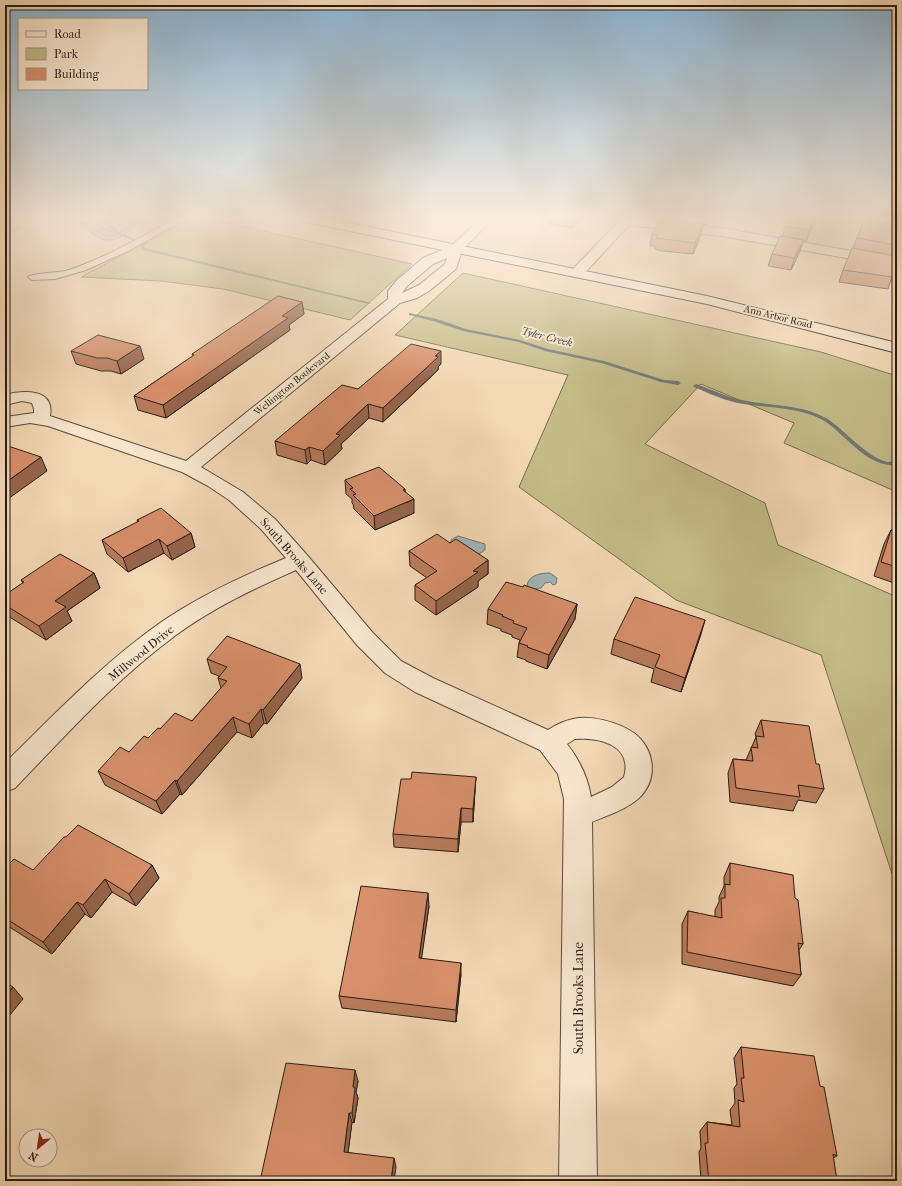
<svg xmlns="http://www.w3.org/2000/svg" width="902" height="1186" viewBox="0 0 902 1186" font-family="'IM FELL French Canon',serif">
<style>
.green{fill:#c3bc87;stroke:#766c4f}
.water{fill:#a1b6b9;stroke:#717878}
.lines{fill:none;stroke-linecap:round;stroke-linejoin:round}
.shore{stroke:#646968;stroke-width:1}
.stream{fill:#717878;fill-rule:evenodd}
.service-casing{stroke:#5b4b3e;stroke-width:2}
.minor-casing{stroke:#5b4b3e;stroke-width:2}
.secondary-casing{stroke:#281c17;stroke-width:2}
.service{fill:#f7e6ce;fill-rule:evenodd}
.minor{fill:#f7e6ce;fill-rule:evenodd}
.secondary{fill:#f7e6ce;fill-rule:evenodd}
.wall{fill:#b97c5c;stroke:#281c17}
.shaded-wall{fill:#96654b;stroke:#281c17}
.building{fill:#d7906b;stroke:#281c17}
.labels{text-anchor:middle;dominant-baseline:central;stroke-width:4;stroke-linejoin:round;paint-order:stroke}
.far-street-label{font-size:10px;fill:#281c17;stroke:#f7e6ce}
.far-water-label{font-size:11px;font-style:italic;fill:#4c4a48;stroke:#f7e6ce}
.street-label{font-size:12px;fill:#281c17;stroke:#f7e6ce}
.near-street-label{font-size:14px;fill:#281c17;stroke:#f7e6ce}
</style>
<rect width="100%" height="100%" fill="#f3d8b4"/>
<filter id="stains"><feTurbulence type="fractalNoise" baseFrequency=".005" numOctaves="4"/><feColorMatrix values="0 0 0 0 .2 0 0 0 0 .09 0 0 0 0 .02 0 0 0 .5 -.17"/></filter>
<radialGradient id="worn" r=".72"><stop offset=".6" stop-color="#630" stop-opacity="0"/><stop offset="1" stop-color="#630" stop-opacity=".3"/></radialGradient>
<path class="green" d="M 5,218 L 37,218 L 5,236 Z
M 192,218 L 205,218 L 412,264 L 350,320 L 223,289 L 161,281 L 81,277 Z
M 463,273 L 821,352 L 897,376 L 897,492 L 784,443 L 794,423 L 701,384 L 645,444 L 765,503 L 778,545 L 897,597 L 897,881 L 892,874 L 821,655 L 676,600 L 519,487 L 568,375 L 395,335 Z"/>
<path class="water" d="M 79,218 L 143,218 C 140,223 134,227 129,231 C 108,248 97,239 80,223 Z
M 458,536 L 485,544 L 485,550 L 479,554 L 450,545 L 451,540 Z
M 550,573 L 557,578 L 556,584 L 553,585 L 550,582 L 545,583 L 541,588 C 536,589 531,590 527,586 C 528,575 541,573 550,573 Z"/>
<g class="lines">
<path class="shore" d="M 83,218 C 85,223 89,227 94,230 C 112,243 124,231 138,218
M 88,218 L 97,226 L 110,232 L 130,218"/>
<path class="stream" d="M 103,218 L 107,218 C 112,231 124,233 135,239 L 133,240 C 120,237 108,231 103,218 Z
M 146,241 L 149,242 L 144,246 L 145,248 L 371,303 L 369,304 L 143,250 L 140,246 Z
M 409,313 L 437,319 L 466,329 L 520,340 L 548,349 L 604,361 L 664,380 L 678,381 L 681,383 L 678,385 L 661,382 L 601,363 L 545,351 L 519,342 L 463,331 L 433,321 L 409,315 Z
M 696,384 C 712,389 726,397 742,400 C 769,406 801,404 826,418 C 844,429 867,458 888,462 C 891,462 894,461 897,461 L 897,465 C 865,468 846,433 821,419 C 797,407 769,408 743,404 C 726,401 710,394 694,387 L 693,386 Z"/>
<defs>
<path id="service" d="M 177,218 L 187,218 L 130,250 L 86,270 L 55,279 L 32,280 L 28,277 C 31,273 60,273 69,270 C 107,257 141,237 177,218 Z"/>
<path id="minor" d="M 481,218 L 494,218 L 462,250 L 456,269 L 429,291 L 417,298 L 400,303 L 201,467 L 243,492 L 275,519 L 307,555 L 373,633 L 401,661 L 433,678 L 548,730 C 555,725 564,721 573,719 C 591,715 618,722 634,733 C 655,749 659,780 638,799 C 625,810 608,815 592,822 L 597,1181 L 559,1181 L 564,799 L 558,774 L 540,750 L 415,692 L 385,673 L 357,645 L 296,570 C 255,588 213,608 176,635 C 116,679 66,735 15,788 L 5,792 L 5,763 C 55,714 103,663 160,623 C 199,596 242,576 286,558 L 261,529 L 229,500 L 208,486 L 182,472 L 48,426 L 30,423 L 5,427 L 5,417 L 34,413 L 34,409 L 32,403 L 22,401 L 5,405 L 5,395 C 23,390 55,388 50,416 L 186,461 L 388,299 L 388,291 L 397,280 L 423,258 L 451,246 ZM 447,258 L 445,264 L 419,285 L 402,293 L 407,286 L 433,264 ZM 575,739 C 599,737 633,745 624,777 L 612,787 L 591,797 C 588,778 579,759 567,744 Z
M 622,218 L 635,218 L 722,228 L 897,259 L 897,267 L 722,236 L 629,225 L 582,276 L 572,276 L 570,273 L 572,270 Z"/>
<path id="secondary" d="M 300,218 L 325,218 L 707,296 L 897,343 L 897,353 L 707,304 L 306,222 L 302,221 Z"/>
</defs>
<use href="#service" class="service-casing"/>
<use href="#minor" class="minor-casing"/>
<use href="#secondary" class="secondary-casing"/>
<use href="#service" class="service"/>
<use href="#minor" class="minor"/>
<use href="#secondary" class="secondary"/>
</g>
<path class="wall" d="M 549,218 L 581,218 L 572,228 L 549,224 Z
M 666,218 L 708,218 L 706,225 L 703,224 L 701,235 L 693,254 L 662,251 L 655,249 L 655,246 L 650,246 L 652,234 L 666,219 Z
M 814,224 L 806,241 L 803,241 L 800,251 L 791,270 L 768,266 L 772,254 L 783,236 L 785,226 Z
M 897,225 L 897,248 L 894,256 L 892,277 L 888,289 L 839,282 L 843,270 L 853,248 L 857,238 Z
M 302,302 L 304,314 L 289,325 L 290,330 L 166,418 L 138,410 L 134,396 L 193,356 L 192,354 Z
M 71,351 L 144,359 L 121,374 L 111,371 L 101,371 L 76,364 Z
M 441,364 L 438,367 L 438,370 L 383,422 L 369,418 L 341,444 L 342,449 L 325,465 L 311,460 L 307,464 L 277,455 L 275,441 L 358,389 Z
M 345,480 L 405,492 L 414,513 L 375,530 L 354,509 L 353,504 L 352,503 L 352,499 L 346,494 Z
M 137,520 L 191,533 L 195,547 L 172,560 L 164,553 L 128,572 L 107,554 L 102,540 L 138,522 Z
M 891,530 L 897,532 L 897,584 L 874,576 L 884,544 Z
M 450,543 L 488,560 L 488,574 L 478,581 L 478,587 L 436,615 L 415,600 L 415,585 L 427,578 L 410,566 L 409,551 Z
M 94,573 L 100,588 L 67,611 L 72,621 L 46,640 L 5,614 L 5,595 L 23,583 L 21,580 Z
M 577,604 L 575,619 L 547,669 L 526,661 L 526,660 L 517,657 L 519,643 L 520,640 L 512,637 L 512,635 L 501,631 L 501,629 L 487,624 L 488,609 Z
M 701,634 L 681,692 L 651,682 L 654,669 L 611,654 L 614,639 Z
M 207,659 L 302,678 L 267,724 L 264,723 L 252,738 L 237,732 L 182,795 L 180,794 L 162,814 L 105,785 L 98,771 L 129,752 L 148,738 L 160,729 L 192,721 L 221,688 L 218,678 L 219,676 L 211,673 Z
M 761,720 L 816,764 L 824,789 L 816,803 L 798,800 L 793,811 L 730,802 L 728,773 L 733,759 L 746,760 L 756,737 L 755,734 Z
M 475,790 L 473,822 L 461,822 L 458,852 L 394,847 L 393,834 Z
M 730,863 L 795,898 L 803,944 L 799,950 L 801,975 L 793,986 L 682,964 L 682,924 L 688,911 L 715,917 L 715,910 L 719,902 L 719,897 L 724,886 L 724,877 Z
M 152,865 L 159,878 L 136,906 L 112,892 L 91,918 L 85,914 L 52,954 L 11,928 L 5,921 L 5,868 L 33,870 Z
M 429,906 L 421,958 L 461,974 L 456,1022 L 342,1008 L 339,996 Z
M 741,1047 L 820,1086 L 837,1156 L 833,1158 L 837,1181 L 701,1181 L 699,1152 L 701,1148 L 700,1131 L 707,1122 L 732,1125 L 730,1110 L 735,1103 L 734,1088 L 737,1084 L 734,1058 Z
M 358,1081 L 356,1092 L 358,1098 L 354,1123 L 352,1122 L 348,1152 L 396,1167 L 260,1181 Z"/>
<path class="shaded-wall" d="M 573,218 L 581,218 L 572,228 Z
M 815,218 L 816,218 L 814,224 L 806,241 L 809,230 Z
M 703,224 L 701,235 L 693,254 L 695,243 Z
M 804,240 L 800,251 L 791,270 L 794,258 Z
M 302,302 L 304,314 L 289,325 L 290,330 L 166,418 L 163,405 L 282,316 Z
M 140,346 L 144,359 L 121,374 L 117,361 Z
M 441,351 L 441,364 L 438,367 L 438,370 L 383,422 L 383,408 Z
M 368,404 L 369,418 L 341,444 L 342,449 L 325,465 L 323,451 L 336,434 Z
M 309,447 L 311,460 L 307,464 L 305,450 Z
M 41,457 L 47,471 L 5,501 L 5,483 Z
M 405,489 L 406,503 L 414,499 L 414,513 L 375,530 L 374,516 L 403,490 Z
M 191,533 L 195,547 L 172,560 L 167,546 Z
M 159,539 L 164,553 L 128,572 L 123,558 Z
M 488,560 L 488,574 L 478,581 L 478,587 L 436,615 L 436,601 L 473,571 Z
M 94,573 L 100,588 L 67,611 L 72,621 L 46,640 L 39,626 L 55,601 Z
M 577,604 L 575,619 L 547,669 L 549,655 Z
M 705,620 L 701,634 L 681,692 L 685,678 Z
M 300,664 L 302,678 L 267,724 L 263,710 Z
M 261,709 L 264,723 L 252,738 L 249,724 Z
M 233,717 L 237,732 L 182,795 L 177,781 Z
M 476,777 L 475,790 L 473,822 L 473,809 Z
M 175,780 L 180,794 L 162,814 L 156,801 Z
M 461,808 L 461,822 L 458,852 L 458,839 Z
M 152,865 L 159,878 L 136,906 L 129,894 Z
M 105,879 L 112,892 L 91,918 L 83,905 Z
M 428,893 L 429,906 L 420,970 L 419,958 Z
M 77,902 L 85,914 L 52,954 L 43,942 Z
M 461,963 L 461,974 L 456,1022 L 456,1010 Z
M 13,987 L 23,999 L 5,1021 L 5,997 Z
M 355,1070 L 358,1081 L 356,1092 L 358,1098 L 354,1123 L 352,1113 L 353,1087 Z
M 349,1113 L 352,1122 L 347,1161 L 344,1152 Z
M 394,1158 L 396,1167 L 394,1181 L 391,1181 Z"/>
<path class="building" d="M 789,218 L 815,218 L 809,230 L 785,226 Z
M 660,219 L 703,224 L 695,243 L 664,239 L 656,238 L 658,235 L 652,234 Z
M 864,220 L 897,225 L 897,245 L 857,238 Z
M 780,236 L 804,240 L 794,258 L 772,254 Z
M 852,248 L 896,256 L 892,277 L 843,270 Z
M 278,296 L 302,302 L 282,316 L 288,318 L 163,405 L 134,396 L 194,355 L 192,354 Z
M 98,335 L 140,346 L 117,361 L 107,358 L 97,358 L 71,351 Z
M 411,344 L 441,351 L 435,356 L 438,357 L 383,408 L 368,404 L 336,434 L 340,435 L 323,451 L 309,447 L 305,450 L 275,441 L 342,385 L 358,389 Z
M 8,446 L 41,457 L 5,483 L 5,448 Z
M 379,467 L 405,489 L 403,490 L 414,499 L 374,516 L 353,495 L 356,494 L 350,489 L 353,488 L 345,480 Z
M 161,508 L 191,533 L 167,546 L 159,539 L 123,558 L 102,540 L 139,521 L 137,520 Z
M 891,530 L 897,532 L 897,567 L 881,562 Z
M 437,534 L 450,543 L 456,539 L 488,560 L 473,571 L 478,572 L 436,601 L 415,585 L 437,571 L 409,551 Z
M 60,554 L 94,573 L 55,601 L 66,607 L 39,626 L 5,605 L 5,595 L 24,582 L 21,580 Z
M 506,582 L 523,587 L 524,585 L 577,604 L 549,655 L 527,647 L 528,646 L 519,643 L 527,628 L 513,623 L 514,621 L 502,616 L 503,615 L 488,609 Z
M 635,597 L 705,620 L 685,678 L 655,667 L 660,655 L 614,639 Z
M 227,636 L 300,664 L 263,710 L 261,709 L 249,724 L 233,717 L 177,781 L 175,780 L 156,801 L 98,771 L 120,747 L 129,752 L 144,736 L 148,738 L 158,728 L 160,729 L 175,713 L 192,721 L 227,681 L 218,678 L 227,667 L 207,659 Z
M 761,720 L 809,726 L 816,764 L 819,764 L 824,789 L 798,785 L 800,797 L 736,788 L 733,759 L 753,761 L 751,747 L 758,748 L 756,736 L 764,737 Z
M 412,772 L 476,777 L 473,809 L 461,808 L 458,839 L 393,834 L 401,779 L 411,779 Z
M 78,825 L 152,865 L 129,894 L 105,879 L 83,905 L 77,902 L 43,942 L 5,918 L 5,911 L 6,910 L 5,909 L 5,868 L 14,859 L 33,870 L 64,837 L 66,837 Z
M 730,863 L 793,875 L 795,898 L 798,900 L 803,944 L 798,943 L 801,975 L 687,952 L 688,911 L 722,918 L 721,898 L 725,898 L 725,884 L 730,885 Z
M 361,886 L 428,893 L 419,958 L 461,963 L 456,1010 L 339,996 Z
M 5,982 L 13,987 L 5,997 Z
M 741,1047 L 814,1056 L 820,1086 L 824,1087 L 837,1156 L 833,1154 L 837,1181 L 709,1181 L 705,1143 L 708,1143 L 707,1122 L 740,1127 L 738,1100 L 744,1102 L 741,1078 L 744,1078 Z
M 286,1063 L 355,1070 L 353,1087 L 355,1088 L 352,1113 L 349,1113 L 344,1152 L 394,1158 L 391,1181 L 260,1181 Z"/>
<linearGradient id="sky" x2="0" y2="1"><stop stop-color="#8bb5d5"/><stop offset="0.57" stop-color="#faeddd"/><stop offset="1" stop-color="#faeddd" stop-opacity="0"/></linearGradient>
<rect width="902" height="384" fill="url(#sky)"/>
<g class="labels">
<g class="far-street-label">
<text transform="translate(778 317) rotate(14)">Ann Arbor Road</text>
<text transform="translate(292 384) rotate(-39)">Wellington Boulevard</text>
</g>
<g class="far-water-label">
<text transform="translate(547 337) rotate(14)">Tyler Creek</text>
</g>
<g class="street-label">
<text transform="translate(294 556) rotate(49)">South Brooks Lane</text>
<text transform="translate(141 653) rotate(-39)">Millwood Drive</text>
</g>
<g class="near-street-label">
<text transform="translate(578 998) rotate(-90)">South Brooks Lane</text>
</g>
</g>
<rect width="902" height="1186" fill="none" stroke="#f3d8b4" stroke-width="20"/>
<rect x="6" y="6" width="890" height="1174" fill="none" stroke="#281c17" stroke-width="2"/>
<rect x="10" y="10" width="882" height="1166" fill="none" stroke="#281c17"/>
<rect x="18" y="18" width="130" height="72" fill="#f7e6ce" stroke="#a49585"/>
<rect x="26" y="31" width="20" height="6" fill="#f7e6ce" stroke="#a49585"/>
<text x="54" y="38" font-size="12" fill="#281c17">Road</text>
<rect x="26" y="48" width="20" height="12" fill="#c3bc87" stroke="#a49585"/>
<text x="54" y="58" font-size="12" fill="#281c17">Park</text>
<rect x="26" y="68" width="20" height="12" fill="#d7906b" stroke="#a49585"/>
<text x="54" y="78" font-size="12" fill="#281c17">Building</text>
<g transform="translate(38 1148) rotate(209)"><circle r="19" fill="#f7e6ce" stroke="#a49585"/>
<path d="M0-3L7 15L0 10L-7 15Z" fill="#8f2418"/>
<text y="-6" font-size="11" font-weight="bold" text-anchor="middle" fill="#281c17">N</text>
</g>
<rect width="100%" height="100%" filter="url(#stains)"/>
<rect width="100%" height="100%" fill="url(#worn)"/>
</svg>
